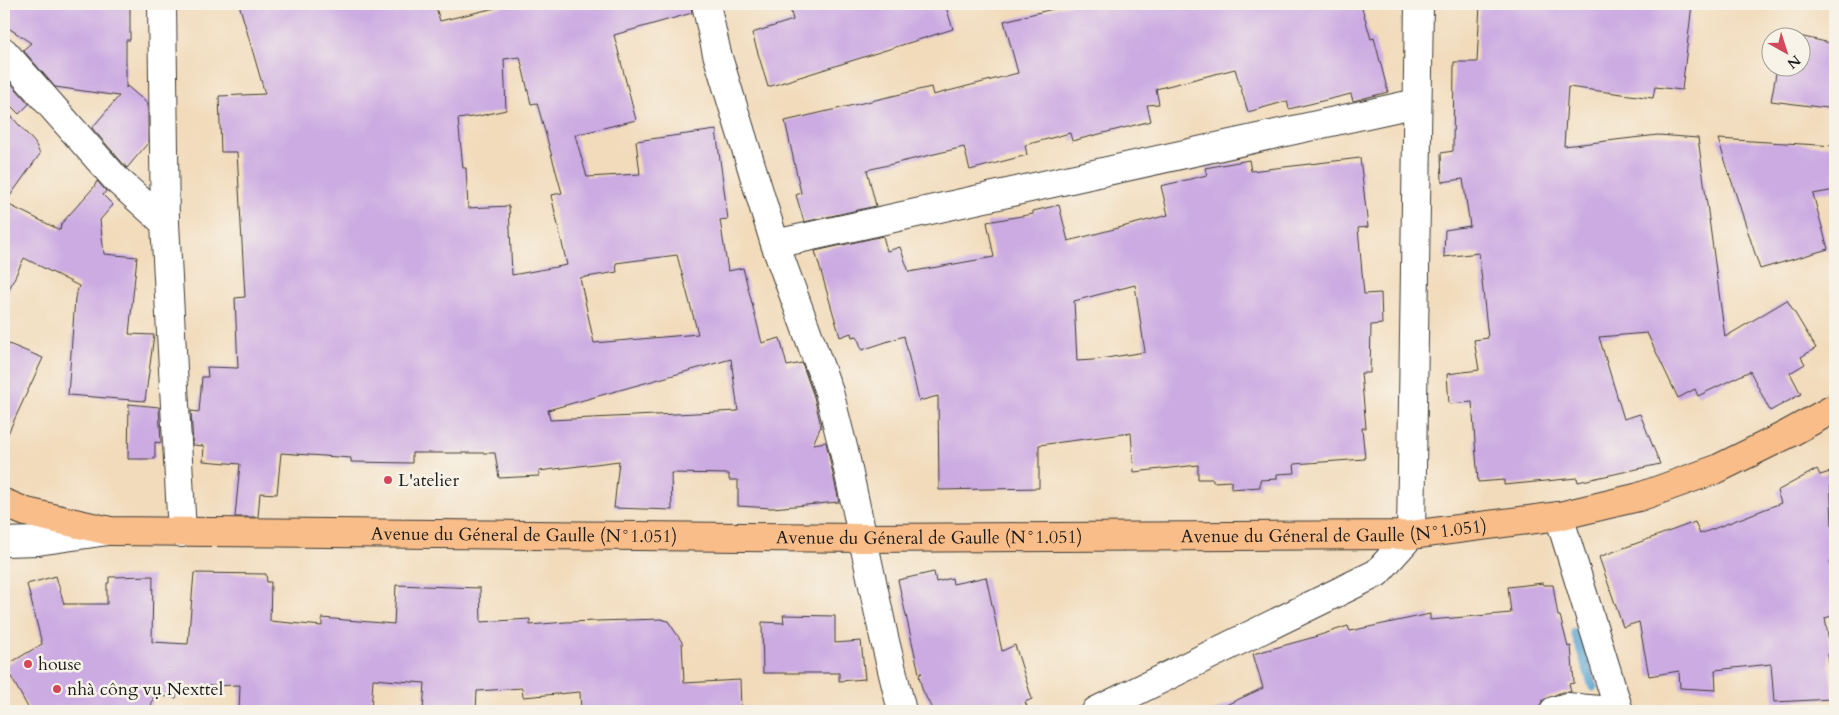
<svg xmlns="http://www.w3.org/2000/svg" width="1839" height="715" viewBox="0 0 1839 715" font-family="Cardo,serif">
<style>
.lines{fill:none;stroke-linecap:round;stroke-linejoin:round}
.stream{stroke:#5ba5d3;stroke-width:9}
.building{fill:#ccaae2;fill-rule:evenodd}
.minor-casing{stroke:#3c3934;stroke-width:30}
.major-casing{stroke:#3c3934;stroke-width:30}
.minor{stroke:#fff;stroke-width:28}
.major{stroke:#f8bd89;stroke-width:28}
.poi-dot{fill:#d1495b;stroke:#f7f3e8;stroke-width:2}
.labels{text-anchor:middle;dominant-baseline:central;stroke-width:5;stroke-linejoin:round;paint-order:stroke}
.poi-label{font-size:18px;fill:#1c1c1c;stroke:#f7f3e8;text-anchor:start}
.street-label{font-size:18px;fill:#1c1c1c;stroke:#f7f3e8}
</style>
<rect width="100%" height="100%" fill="#f7f3e8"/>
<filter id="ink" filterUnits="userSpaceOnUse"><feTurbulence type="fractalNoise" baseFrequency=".02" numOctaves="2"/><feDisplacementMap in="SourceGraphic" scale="10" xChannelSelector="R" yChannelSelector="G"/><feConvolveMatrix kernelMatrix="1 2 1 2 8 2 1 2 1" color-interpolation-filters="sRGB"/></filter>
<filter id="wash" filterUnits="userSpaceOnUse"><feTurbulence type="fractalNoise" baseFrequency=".0096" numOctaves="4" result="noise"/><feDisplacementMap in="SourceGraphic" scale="20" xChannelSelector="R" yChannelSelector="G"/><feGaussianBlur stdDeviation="1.12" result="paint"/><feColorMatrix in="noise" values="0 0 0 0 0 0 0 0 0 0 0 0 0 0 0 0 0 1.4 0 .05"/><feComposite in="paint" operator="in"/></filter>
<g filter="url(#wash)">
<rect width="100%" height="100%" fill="#f2dbbb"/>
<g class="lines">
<path class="stream" d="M 1575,632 L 1593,687"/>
</g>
<g id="blocks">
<path class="building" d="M 4,4 L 130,4 L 130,40 L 126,40 L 126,88 L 127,86 L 148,104 L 148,143 L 127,168 L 92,128 L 119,96 L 55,87 L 23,50 L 31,43 L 4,25 Z
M 239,4 L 435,4 L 440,21 L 512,4 L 691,4 L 692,13 L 614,35 L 636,120 L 575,135 L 587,177 L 640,174 L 636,141 L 716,130 L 728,219 L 720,220 L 728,271 L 743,268 L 762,343 L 780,338 L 787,366 L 802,363 L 814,397 L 821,426 L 813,444 L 826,442 L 839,502 L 772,508 L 738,506 L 738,480 L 729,480 L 729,474 L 671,473 L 672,510 L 614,508 L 619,461 L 539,471 L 539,476 L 499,478 L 495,453 L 412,453 L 412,463 L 351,462 L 351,458 L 281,453 L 277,494 L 260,493 L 258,517 L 235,517 L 240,464 L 203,461 L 204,446 L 193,445 L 191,411 L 199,412 L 202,377 L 208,377 L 207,367 L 238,368 L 235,298 L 245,297 L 237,152 L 221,152 L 219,96 L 265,94 ZM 520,57 L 531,104 L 537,103 L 562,193 L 551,195 L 567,265 L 512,275 L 509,206 L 468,208 L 466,168 L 463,168 L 458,119 L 479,116 L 506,110 L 504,59 ZM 677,255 L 698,334 L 594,343 L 580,278 L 617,272 L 616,263 ZM 731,359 L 738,411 L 550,420 L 548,410 Z
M 789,4 L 945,4 L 953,29 L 768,87 L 752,33 L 793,20 Z
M 1073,4 L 1361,4 L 1371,39 L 1374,38 L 1388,92 L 1353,101 L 1351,94 L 1289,109 L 1287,101 L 1248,112 L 1235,69 L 1156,89 L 1159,104 L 1147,105 L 1151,121 L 1072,141 L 1070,133 L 1025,145 L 1027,155 L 970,170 L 964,147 L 867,170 L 876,206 L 804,222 L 796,195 L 801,193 L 785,121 L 931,87 L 933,95 L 1018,73 L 1004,21 Z
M 1480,4 L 1692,4 L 1682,90 L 1655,87 L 1653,98 L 1568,87 L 1564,146 L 1658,135 L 1698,138 L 1725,337 L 1787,300 L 1816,348 L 1801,357 L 1805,364 L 1790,373 L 1801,394 L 1770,411 L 1750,371 L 1698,396 L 1695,389 L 1678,398 L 1647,333 L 1599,337 L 1624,419 L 1640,414 L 1660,464 L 1578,482 L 1577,478 L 1504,485 L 1504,480 L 1478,482 L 1472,402 L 1449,404 L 1447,374 L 1479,370 L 1474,340 L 1488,338 L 1479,253 L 1444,257 L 1445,230 L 1470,226 L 1463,179 L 1442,182 L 1441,153 L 1453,151 L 1454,62 L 1477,62 Z
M 1790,34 L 1835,44 L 1835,109 L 1771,101 L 1777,68 L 1802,68 L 1802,38 L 1789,38 Z
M 4,75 L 29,104 L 19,114 L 4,99 Z
M 4,108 L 35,143 L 40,154 L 5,203 L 60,230 L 61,224 L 94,187 L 97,181 L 106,191 L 103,195 L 113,205 L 100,220 L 104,254 L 137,257 L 129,334 L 154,335 L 145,401 L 68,395 L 75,298 L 79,286 L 24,258 L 4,300 Z
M 1718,139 L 1835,146 L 1835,190 L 1813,194 L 1828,249 L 1760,269 Z
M 1360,158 L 1368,227 L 1358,228 L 1364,294 L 1381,293 L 1382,324 L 1371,325 L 1370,373 L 1361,373 L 1366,428 L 1362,428 L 1365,459 L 1294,464 L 1295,473 L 1277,474 L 1277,479 L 1260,480 L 1260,487 L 1231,489 L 1231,481 L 1213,482 L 1213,479 L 1198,479 L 1198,465 L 1134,472 L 1131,433 L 1039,445 L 1039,488 L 939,490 L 938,396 L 919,401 L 904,336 L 862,350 L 857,336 L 852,337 L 851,333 L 840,337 L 815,251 L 883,236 L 887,251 L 900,247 L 909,272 L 994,257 L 987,222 L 1033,214 L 1033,211 L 1059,205 L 1068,241 L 1168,215 L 1161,186 L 1207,175 L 1205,168 L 1249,160 L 1251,171 ZM 1135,285 L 1145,352 L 1093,360 L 1077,361 L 1074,301 Z
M 4,342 L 43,358 L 4,442 Z
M 129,404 L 159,407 L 161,443 L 155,442 L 155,459 L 128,459 Z
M 1817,469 L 1820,475 L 1830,472 L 1832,526 L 1835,526 L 1835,562 L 1830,562 L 1835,596 L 1835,615 L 1825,618 L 1831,654 L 1828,654 L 1833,699 L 1774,702 L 1771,664 L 1715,670 L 1716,690 L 1680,688 L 1679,671 L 1649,676 L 1639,622 L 1623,627 L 1599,557 L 1695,522 L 1700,534 L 1781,503 L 1777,491 Z
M 934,572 L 936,582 L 952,578 L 953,584 L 986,577 L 1002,651 L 1015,645 L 1032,699 L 1025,702 L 1029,711 L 933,711 L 922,689 L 919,675 L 922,673 L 919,673 L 898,580 Z
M 194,573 L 266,574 L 267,582 L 271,582 L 270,621 L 322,626 L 322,618 L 394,624 L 396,585 L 480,588 L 481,622 L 530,619 L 530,625 L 566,622 L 661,619 L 668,621 L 682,642 L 684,683 L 740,680 L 741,711 L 581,711 L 580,692 L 523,697 L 522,688 L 477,691 L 476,711 L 423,711 L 425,683 L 373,679 L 371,711 L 239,711 L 240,685 L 178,687 L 176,698 L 154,695 L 150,711 L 30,711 L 5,666 L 42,644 L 27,584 L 56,576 L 64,604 L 107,604 L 107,583 L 109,583 L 109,577 L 153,576 L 152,642 L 188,644 Z
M 1543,583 L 1543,585 L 1553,585 L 1558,616 L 1560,616 L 1568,647 L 1571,646 L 1574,683 L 1569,684 L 1571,692 L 1562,692 L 1543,700 L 1539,707 L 1539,711 L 1213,711 L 1263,688 L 1253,654 L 1311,638 L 1348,626 L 1350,631 L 1430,614 L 1430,620 L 1511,613 L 1508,587 Z
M 783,615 L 835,616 L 835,643 L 861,641 L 865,679 L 839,681 L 839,673 L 763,673 L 762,622 L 784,623 Z"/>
</g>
</g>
<g filter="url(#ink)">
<use href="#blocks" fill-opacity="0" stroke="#3c3934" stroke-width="1"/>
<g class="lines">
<defs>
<path id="minor" d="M 162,4 L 165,223 L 182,533
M 706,4 L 717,54 L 775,244 L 829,392 L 844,451 L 884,637 L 902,711
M 4,52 L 116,179 L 165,223
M 775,244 L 1417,103
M 1559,516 L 1619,711
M 4,542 L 38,541 L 108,531
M 1096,711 L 1377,573 L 1411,535 L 1419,4
M 1554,711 L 1567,707 L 1610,711"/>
<g id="major">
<path id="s1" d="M 4,503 L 26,512 L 110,531 L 864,538 L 1411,535 L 1559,516 L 1639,497 L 1717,469 L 1786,435 L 1835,408"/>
</g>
</defs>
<use href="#minor" class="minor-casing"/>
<use href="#major" class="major-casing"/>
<use href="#minor" class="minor"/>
<use href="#major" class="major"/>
</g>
</g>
<g class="poi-dot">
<circle cx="388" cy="480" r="5"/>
<circle cx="28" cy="664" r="5"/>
<circle cx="57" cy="689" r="5"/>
</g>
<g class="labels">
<g class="poi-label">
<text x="398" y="480">L'atelier</text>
<text x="38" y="664">house</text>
<text x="67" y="689">nhà công vụ Nexttel</text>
</g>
<g class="street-label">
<text stroke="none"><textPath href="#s1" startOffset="1334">Avenue du Géneral de Gaulle (N°1.051)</textPath></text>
<text stroke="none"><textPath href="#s1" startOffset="524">Avenue du Géneral de Gaulle (N°1.051)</textPath></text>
<text stroke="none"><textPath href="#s1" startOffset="929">Avenue du Géneral de Gaulle (N°1.051)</textPath></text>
</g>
</g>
<rect width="1839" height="715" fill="none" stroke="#f7f3e8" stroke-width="20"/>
<g transform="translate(1786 52) rotate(141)"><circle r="24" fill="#f7f3e8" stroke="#9f9d96"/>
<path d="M0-4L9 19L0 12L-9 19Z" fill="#d1495b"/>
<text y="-8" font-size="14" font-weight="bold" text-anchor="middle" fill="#1c1c1c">N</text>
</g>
</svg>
